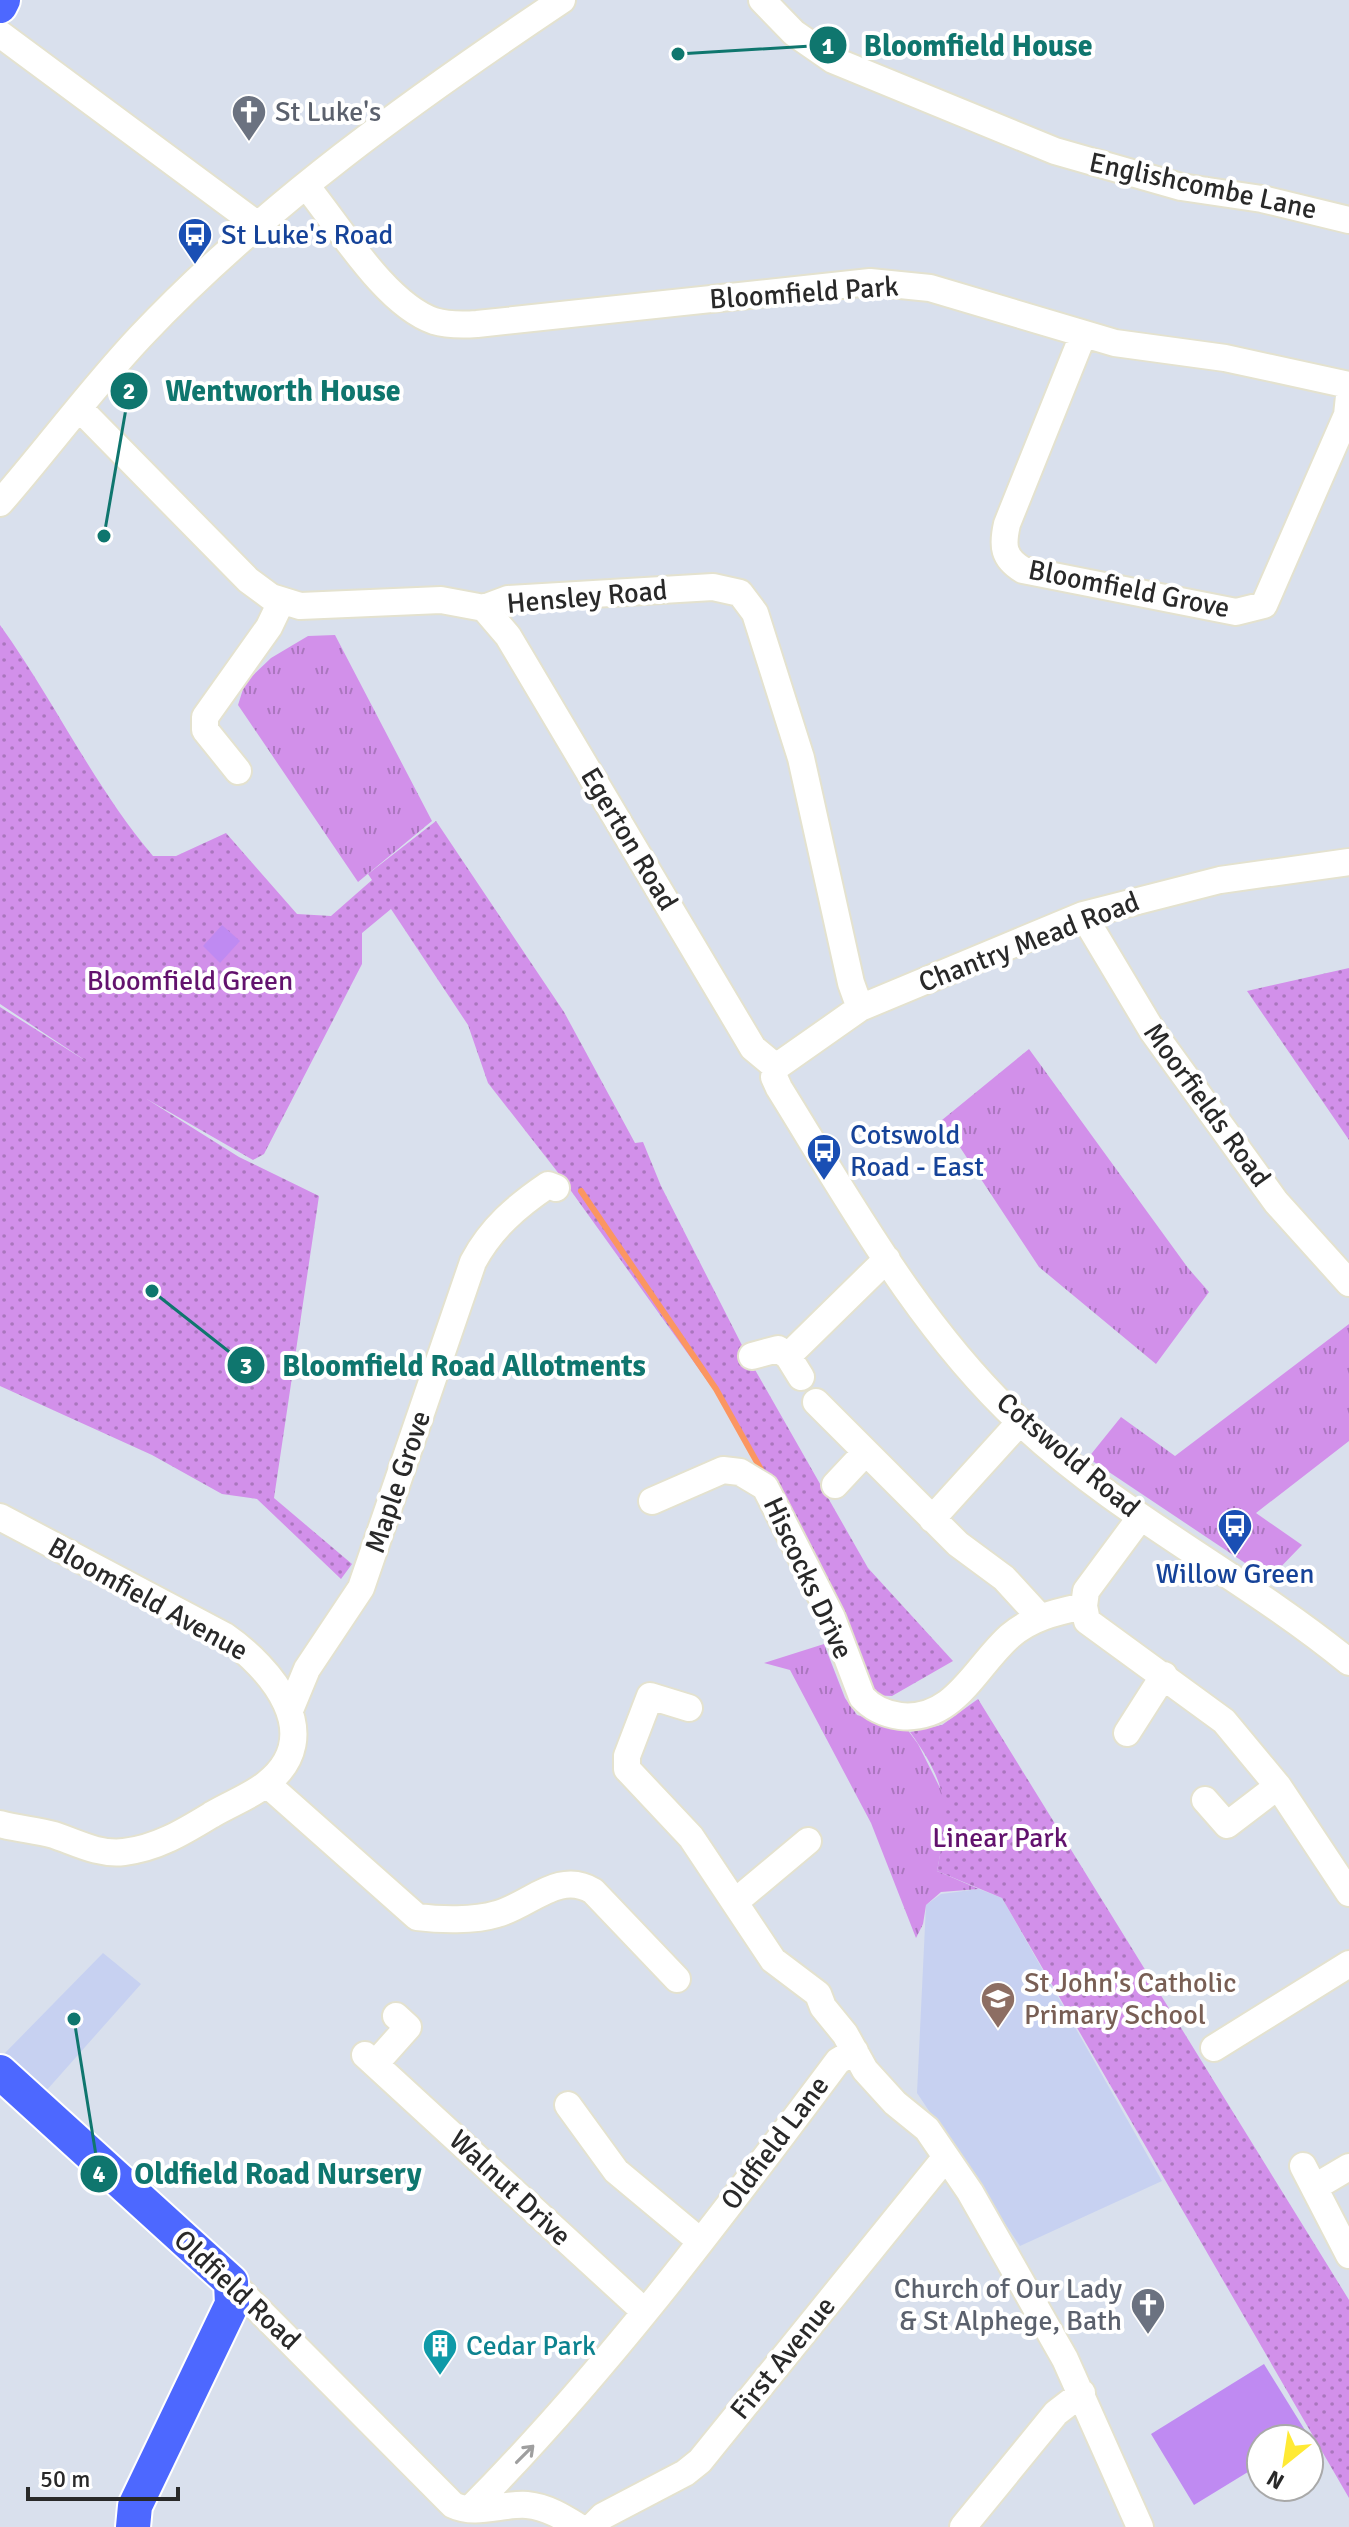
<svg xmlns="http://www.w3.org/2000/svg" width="1349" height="2527" viewBox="0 0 1349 2527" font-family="Signika,sans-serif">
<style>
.education{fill:#c7d1f1}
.grass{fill:url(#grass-tufts)}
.park{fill:url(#park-dots)}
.pitch{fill:#bf8af2}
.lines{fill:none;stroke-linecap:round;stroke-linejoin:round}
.stream{stroke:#fb9661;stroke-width:6}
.minor-casing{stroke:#e4e2cf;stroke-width:30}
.major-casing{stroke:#fff;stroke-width:38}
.minor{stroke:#fff;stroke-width:26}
.major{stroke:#4d68ff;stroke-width:34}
.oneway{stroke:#9f9f9f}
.labels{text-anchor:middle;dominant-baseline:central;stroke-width:8;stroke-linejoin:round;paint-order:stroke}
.worship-label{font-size:28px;fill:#5b616d;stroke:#fff;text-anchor:start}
.street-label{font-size:28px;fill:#292929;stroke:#fff}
.transit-label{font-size:28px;fill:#164399;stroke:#fff;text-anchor:start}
.park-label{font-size:28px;fill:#62126d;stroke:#fff}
.education-label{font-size:28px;fill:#785e54;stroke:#fff;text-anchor:start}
.culture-label{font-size:28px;fill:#0d838f;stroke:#fff;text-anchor:start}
.leader{fill:none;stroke:#0f766e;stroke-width:3}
.callout-dot{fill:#0f766e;stroke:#fff;stroke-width:3}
.mark-label{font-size:24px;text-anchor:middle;font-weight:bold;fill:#fff}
.callout-label{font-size:30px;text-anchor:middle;font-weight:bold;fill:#0f766e;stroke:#fff;stroke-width:8;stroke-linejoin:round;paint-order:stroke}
</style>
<defs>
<pattern id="grass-tufts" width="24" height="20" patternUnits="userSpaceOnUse" patternTransform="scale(2)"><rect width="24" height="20" fill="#d290ea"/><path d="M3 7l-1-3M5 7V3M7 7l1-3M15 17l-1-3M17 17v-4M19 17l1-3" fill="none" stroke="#aa76be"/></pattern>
<pattern id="park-dots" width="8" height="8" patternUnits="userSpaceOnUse" patternTransform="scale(2)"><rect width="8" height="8" fill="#d290ea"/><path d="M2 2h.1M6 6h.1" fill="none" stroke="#aa76be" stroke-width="1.8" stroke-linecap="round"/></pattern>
</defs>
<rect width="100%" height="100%" fill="#d9e0ed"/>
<path class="education" d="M 979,1889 L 1002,1898 L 1162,2181 L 1020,2246 L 917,2093 L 926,1905 L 941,1894 Z
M 103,1953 L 141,1984 L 46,2091 L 5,2053 Z"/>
<path class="grass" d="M 335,635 L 432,821 L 358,882 L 238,705 L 245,683 L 271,658 L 308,636 Z
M 1029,1049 L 1188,1268 L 1209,1292 L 1156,1364 L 1039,1267 L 942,1120 Z
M 1349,1324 L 1349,1441 L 1256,1513 L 1302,1545 L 1269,1579 L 1088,1458 L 1121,1417 L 1175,1456 Z
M 824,1644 L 845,1698 L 857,1715 L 907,1729 L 918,1744 L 945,1798 L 947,1819 L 937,1871 L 979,1889 L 941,1892 L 926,1905 L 923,1924 L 916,1938 L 871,1823 L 790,1670 L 764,1663 Z"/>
<path class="park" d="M 0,625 C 54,700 93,785 153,856 L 176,856 L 226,833 L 297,914 L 331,916 L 372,880 L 368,874 L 436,821 L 564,1012 L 635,1143 L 643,1142 L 661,1186 L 750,1361 L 868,1568 L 953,1661 L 892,1696 L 867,1695 L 811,1552 L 724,1404 L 556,1170 L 488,1083 L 468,1025 L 391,909 L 362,933 L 362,964 L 264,1154 L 253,1160 L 124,1086 L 0,1004 Z
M 1349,968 L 1349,1140 L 1247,991 Z
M 0,1007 L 239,1157 L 319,1196 L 274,1498 L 352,1564 L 341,1579 L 257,1499 L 222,1494 L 152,1455 L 0,1386 Z
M 978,1699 L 1349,2300 L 1349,2498 L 1002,1898 L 937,1871 C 949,1809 949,1786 910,1732 L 942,1725 Z"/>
<path class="pitch" d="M 222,925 L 240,941 L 220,963 L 203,946 Z
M 1264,2364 L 1308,2435 L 1301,2439 L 1261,2439 L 1261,2464 L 1194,2505 L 1151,2434 Z"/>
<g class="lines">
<path class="stream" d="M 581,1191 L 716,1389 L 763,1473"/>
<defs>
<path id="minor" d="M 762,0 L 794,33 L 833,60 L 1055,151 L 1181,187 L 1262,199 L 1349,220
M 0,34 L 259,226
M 307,187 C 339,226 385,304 434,321 C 447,325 463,325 477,324 L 870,282 L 930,288 L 1115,343 L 1225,358 L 1349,385
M 1083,335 L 1007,524 C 1002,546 1003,558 1023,570 L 1236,612 L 1264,605 L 1347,415 L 1349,396
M 80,409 L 248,580 L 271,597 L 300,606 L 441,600 L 484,608 L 508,599 L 713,587 L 740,593 L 755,613 L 801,758 L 851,983 L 860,1008
M 0,503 C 48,448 91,389 141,336 C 264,206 414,99 562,0
M 484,608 L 508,636 L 753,1048 L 776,1067
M 238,771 L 205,730 L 205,717 L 269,627 L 281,602
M 1083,915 L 1153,1032 L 1276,1202 L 1349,1283
M 776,1067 L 774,1077 L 779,1088 C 851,1204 920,1329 1020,1422 C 1120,1516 1244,1576 1349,1662
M 776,1067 L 860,1008 L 1083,915 L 1220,880 L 1349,862
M 752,1356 L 778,1349 L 788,1356 L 801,1377
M 788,1356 L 887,1259
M 816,1402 L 958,1544 L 1004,1578 L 1039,1616
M 835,1485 L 864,1454
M 652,1501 L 723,1470 L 740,1472 L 765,1487 L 832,1618 L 862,1697 C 872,1708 885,1714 900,1716 C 954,1722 975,1667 1010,1636 C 1032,1617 1057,1612 1084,1606
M 0,1517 L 225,1636 C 270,1667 329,1735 266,1784 C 251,1796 230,1804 213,1814 C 185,1831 158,1848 124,1852 C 99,1855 77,1843 54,1835 C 36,1830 18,1829 0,1824
M 1140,1518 L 1086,1591 L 1084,1606 L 1087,1621 L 1224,1721 L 1278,1786 L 1349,1893
M 932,1519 L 1020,1422
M 689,1708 L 650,1696 L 627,1756 L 627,1769 L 691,1837 L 773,1960 L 818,1994 L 823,2007 L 845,2034 L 865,2070 L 895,2103 L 927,2129 L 970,2192 L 1065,2359 L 1140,2527
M 290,1710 L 307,1669 L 361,1588 L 473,1262 C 491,1228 517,1206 548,1185 L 556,1188
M 1127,1733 L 1164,1675
M 267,1784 L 417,1917 C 440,1920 474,1921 497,1914 C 530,1905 559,1870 593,1891 L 677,1979
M 1205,1800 L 1227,1825 L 1278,1786
M 735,1902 L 808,1841
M 1214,2048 L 1349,1964
M 365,2055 L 645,2312
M 375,2064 L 408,2027 L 396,2016
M 568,2105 L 616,2171 L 700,2241
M 1303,2166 L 1349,2255
M 1315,2187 L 1349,2167
M 231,2282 L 453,2505 C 476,2516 503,2503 527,2505 C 547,2507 563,2517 579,2527
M 470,2509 C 606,2372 722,2216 838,2061 L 855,2051
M 592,2527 L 603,2516 L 685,2473 L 700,2461 L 946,2157
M 963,2527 L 1056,2413 L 1082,2393"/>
<path id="major" d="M 0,6 L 3,0
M 0,2072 L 231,2282 L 232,2304 L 135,2506 L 133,2527"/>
</defs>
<use href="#minor" class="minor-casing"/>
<use href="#major" class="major-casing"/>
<use href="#minor" class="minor"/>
<use href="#major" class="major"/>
</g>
<defs><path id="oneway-shaft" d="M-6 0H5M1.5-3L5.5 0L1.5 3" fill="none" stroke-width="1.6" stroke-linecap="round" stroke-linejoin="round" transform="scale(2)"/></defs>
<use class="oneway" href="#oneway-shaft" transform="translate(525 2454) rotate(-45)"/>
<defs>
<symbol id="church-pin" viewBox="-11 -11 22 30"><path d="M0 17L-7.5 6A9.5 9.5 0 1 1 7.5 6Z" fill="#6b7280" stroke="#fff"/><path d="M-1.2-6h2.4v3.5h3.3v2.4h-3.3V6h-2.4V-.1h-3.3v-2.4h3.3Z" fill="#fff"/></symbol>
<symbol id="bus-pin" viewBox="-11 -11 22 30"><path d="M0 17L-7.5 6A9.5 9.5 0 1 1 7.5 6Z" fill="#1a4fb4" stroke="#fff"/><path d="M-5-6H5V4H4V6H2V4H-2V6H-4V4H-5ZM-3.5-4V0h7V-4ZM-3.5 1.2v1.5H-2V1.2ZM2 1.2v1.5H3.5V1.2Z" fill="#fff"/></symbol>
<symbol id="school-pin" viewBox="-11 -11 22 30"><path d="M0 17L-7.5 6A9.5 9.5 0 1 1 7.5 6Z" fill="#8d6e63" stroke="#fff"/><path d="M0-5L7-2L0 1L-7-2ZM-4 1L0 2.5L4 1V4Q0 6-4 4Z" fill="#fff"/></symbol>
<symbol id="building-pin" viewBox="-11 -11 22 30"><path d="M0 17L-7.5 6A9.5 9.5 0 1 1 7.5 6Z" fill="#0f9aa8" stroke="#fff"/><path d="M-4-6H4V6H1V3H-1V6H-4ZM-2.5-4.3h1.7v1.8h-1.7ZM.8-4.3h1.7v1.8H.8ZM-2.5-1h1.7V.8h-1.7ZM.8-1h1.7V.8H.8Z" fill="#fff"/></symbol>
</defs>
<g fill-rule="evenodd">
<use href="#church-pin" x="229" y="92" width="40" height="54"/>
<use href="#bus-pin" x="175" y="215" width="40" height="54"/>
<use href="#bus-pin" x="804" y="1131" width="40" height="54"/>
<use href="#bus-pin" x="1215" y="1506" width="40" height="54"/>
<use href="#school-pin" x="978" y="1979" width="40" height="54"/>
<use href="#church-pin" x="1128" y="2285" width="40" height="54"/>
<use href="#building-pin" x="420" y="2326" width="40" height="54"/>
</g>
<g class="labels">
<g class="worship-label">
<text x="275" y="112">St Luke's</text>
<text x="1122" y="2289" text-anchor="end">Church of Our Lady<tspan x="1122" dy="32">&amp; St Alphege, Bath</tspan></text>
</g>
<g class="street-label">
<text transform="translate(1203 186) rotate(12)">Englishcombe Lane</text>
<text transform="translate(804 293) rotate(-4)">Bloomfield Park</text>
<text transform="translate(1129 589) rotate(11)">Bloomfield Grove</text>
<text transform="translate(587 597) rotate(-5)">Hensley Road</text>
<text transform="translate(629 839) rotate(59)">Egerton Road</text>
<text transform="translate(1029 942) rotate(-21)">Chantry Mead Road</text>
<text transform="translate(1207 1105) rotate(54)">Moorfields Road</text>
<text transform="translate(1068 1455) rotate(40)">Cotswold Road</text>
<text transform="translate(398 1482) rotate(-71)">Maple Grove</text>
<text transform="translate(808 1578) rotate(65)">Hiscocks Drive</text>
<text transform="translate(148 1599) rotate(29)">Bloomfield Avenue</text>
<text transform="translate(775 2143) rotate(-53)">Oldfield Lane</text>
<text transform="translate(510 2188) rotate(43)">Walnut Drive</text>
<text transform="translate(237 2290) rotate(43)">Oldfield Road</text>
<text transform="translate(783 2358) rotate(-51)">First Avenue</text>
</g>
<g class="transit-label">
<text x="221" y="235">St Luke's Road</text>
<text x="850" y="1135">Cotswold<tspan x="850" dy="32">Road - East</tspan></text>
<text x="1235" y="1574" text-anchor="middle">Willow Green</text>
</g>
<g class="park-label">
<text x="190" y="981">Bloomfield Green</text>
<text x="1000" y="1838">Linear Park</text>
</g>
<g class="education-label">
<text x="1024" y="1983">St John's Catholic<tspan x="1024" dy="32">Primary School</tspan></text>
</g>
<g class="culture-label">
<text x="466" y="2346">Cedar Park</text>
</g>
</g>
<path class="leader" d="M678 54L828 45M104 536L129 391M152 1291L246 1365M74 2019L99 2174"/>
<g class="callout-dot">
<circle cx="678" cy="54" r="8"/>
<circle cx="104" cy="536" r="8"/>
<circle cx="152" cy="1291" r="8"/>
<circle cx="74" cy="2019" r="8"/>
<circle cx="828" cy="45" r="20"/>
<circle cx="129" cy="391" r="20"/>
<circle cx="246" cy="1365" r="20"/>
<circle cx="99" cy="2174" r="20"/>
</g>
<g class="mark-label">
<text x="828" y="54">1</text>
<text x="129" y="399">2</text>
<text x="246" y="1374">3</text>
<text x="99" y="2182">4</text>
</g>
<g class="callout-label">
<text x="978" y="56">Bloomfield House</text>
<text x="283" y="401">Wentworth House</text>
<text x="464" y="1376">Bloomfield Road Allotments</text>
<text x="278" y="2184">Oldfield Road Nursery</text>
</g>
<g transform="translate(1285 2463) rotate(210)"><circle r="38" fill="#ffffff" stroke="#a9a9a9" stroke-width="2"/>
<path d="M0-6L14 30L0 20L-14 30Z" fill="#ffea35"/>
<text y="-12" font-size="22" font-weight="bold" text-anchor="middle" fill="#292929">N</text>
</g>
<path d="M28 2487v12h150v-12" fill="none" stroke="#292929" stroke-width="4"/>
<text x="40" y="2487" font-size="24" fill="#292929" stroke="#ffffff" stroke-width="6" paint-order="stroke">50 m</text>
</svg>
